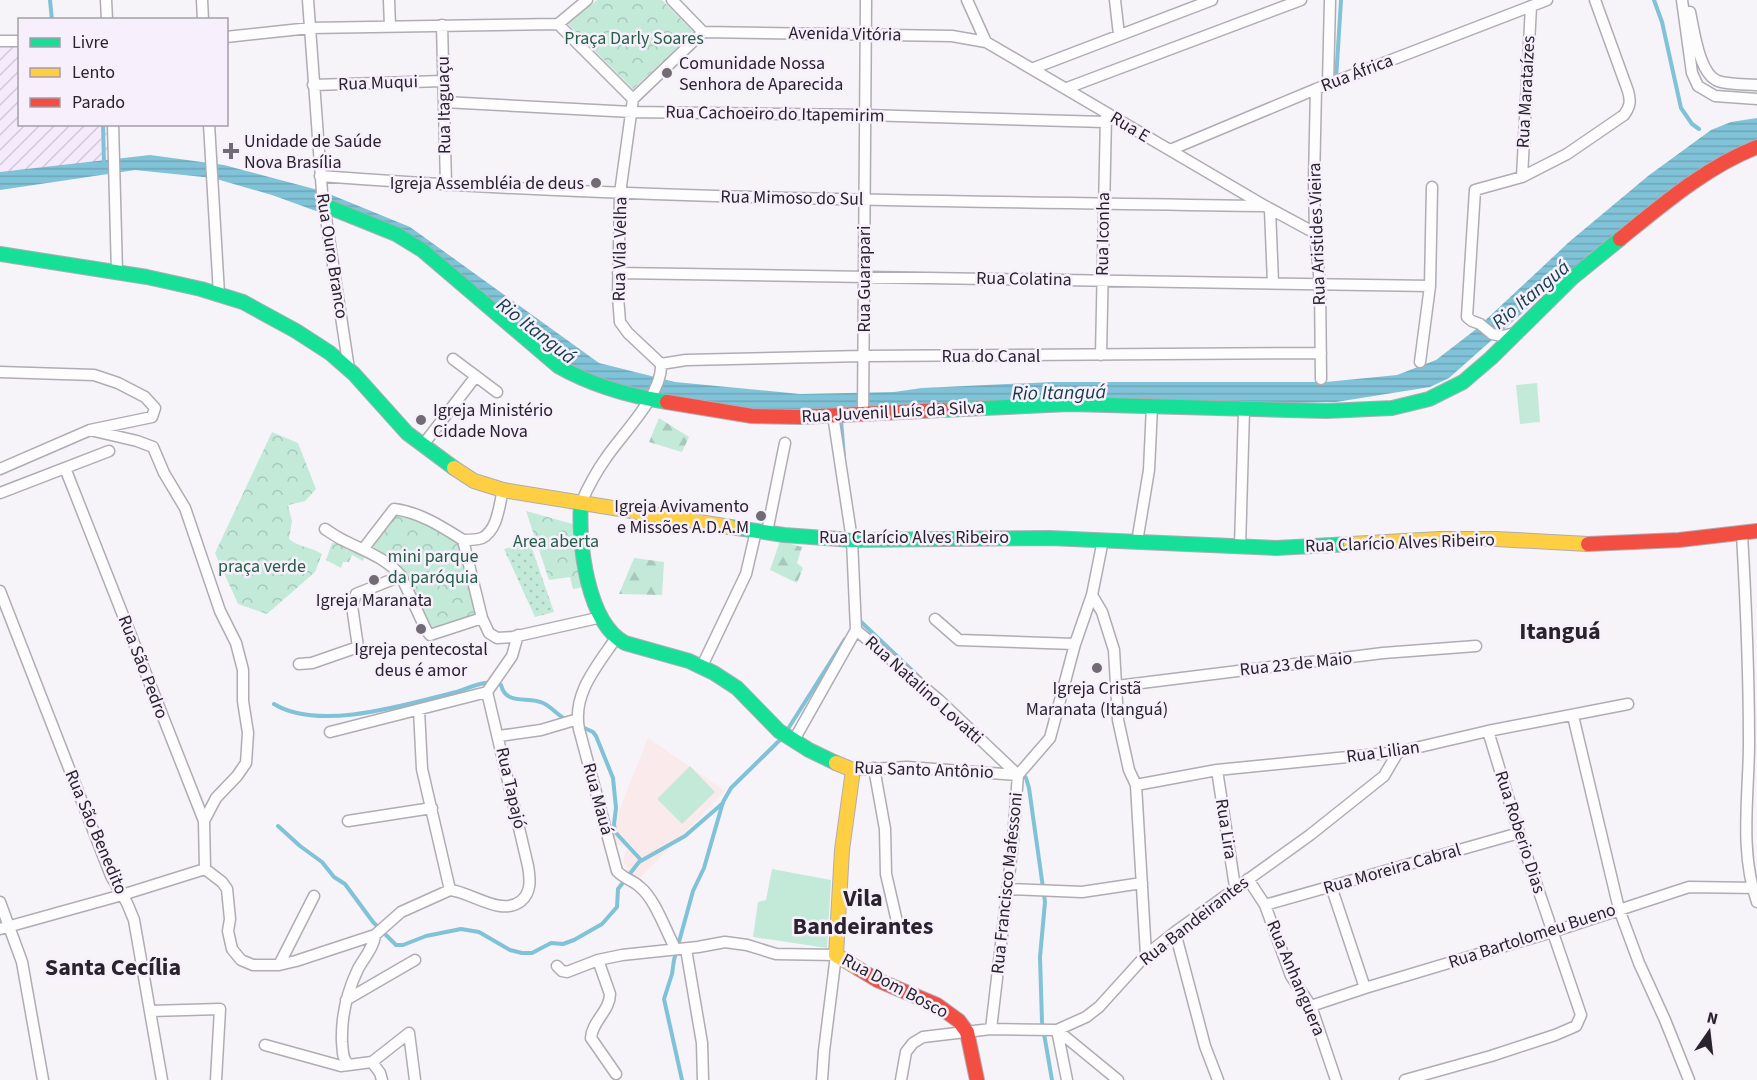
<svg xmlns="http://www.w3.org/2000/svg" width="1757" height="1080" viewBox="0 0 1757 1080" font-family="'Source Sans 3',sans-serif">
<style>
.industrial{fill:url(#industrial-furrows)}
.education{fill:#faeaeb}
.grass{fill:url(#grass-dots)}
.forest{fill:url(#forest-firs)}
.park{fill:url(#park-crowns)}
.garden{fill:#c3ead9}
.water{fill:url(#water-rules)}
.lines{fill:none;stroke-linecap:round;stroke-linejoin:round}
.stream{stroke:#80c2d7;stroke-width:4}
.street-casing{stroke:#b0acb3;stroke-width:13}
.fast-casing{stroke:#b0acb3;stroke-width:16}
.slow-casing{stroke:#b0acb3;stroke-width:16}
.jam-casing{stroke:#b0acb3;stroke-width:16}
.street{stroke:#fefdfe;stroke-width:10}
.fast{stroke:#16e098;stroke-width:14}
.slow{stroke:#ffcf43;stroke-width:14}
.jam{stroke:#f24e42;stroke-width:14}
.poi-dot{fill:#716c74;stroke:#f7f0fc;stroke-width:2}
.labels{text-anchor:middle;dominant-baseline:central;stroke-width:5;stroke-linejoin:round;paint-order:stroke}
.street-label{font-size:18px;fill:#29232d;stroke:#f7f0fc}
.park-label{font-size:18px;fill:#225f45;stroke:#f7f0fc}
.poi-label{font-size:18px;fill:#29232d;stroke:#f7f0fc;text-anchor:start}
.water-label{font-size:20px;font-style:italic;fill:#113d49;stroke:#f7f0fc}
.district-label{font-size:24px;font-weight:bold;fill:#29232d;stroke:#f7f0fc}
</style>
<defs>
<pattern id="industrial-furrows" width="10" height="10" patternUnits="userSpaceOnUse" patternTransform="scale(1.5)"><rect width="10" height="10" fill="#f4eafc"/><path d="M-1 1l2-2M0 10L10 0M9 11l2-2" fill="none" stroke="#d1c8d8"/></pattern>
<pattern id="grass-dots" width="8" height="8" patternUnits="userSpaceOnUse" patternTransform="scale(1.5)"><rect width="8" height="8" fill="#c3ead9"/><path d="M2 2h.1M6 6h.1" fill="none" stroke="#a8c8bb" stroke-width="1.8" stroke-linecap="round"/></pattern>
<pattern id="forest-firs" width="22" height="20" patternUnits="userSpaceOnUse" patternTransform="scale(1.5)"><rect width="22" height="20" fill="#c3ead9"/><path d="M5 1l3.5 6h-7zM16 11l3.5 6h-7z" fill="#a8c8bb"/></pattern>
<pattern id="park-crowns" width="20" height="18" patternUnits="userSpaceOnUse" patternTransform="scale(1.5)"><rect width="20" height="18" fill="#c3ead9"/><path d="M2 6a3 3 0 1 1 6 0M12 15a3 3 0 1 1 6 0" fill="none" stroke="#a8c8bb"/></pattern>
<pattern id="water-rules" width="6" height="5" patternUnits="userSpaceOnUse" patternTransform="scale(1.5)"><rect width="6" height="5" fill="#80c2d7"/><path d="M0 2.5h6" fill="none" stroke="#6fa6b9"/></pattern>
</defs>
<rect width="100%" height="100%" fill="#f6f3f9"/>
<path class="industrial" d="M 0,42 L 19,42 L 20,124 L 111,125 L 114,172 L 0,182 Z"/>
<path class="education" d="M 648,738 L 725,791 L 640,878 L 629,874 L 623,860 L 628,847 L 614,843 L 611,831 Z"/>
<path class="grass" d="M 530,543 L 554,612 L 535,617 L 504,549 Z"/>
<path class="forest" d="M 659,418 L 689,437 L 682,452 L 649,442 Z
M 780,541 L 802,547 L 797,563 L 803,568 L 797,583 L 770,570 Z
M 634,558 L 664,562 L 662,595 L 619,594 Z"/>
<path class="park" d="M 597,0 L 662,0 L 694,32 L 633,89 L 568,24 Z
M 272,432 L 298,443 L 316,489 L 305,501 L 288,505 L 292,521 L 289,539 C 299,547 311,547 322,554 L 315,572 L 267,614 L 238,604 L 215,553 Z
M 526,511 L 573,524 L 585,587 L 573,589 L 570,577 L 549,580 Z
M 395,512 L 406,513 L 460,542 L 479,616 L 431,631 L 396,567 L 368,547 Z
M 332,543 L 340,543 L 347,548 L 346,555 L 348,548 L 366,552 L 363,561 L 352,555 L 349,562 L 343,562 L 341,568 L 326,560 Z"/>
<path class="garden" d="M 1537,383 L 1540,422 L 1520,424 L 1516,385 Z
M 690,766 L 715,792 L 682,824 L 657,799 Z
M 772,869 L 831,880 L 827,948 L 753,937 L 758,902 L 766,900 Z"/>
<path class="water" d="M 1757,118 L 1757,141 L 1748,144 L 1679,183 L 1589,254 L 1449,378 L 1430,387 L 1336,402 L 764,416 L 632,389 L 571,369 L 417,244 L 332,210 L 316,211 L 272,195 L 213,178 L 135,170 L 0,190 L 0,172 L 150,155 L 224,165 L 322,191 L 410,227 L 599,363 L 675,382 L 800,394 L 894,392 L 922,388 L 1052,382 L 1326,382 L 1397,375 L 1436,360 L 1475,330 L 1569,242 L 1648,176 L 1711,130 L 1731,122 Z"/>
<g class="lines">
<path class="stream" d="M 50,0 L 52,20
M 1654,0 L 1662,22 L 1681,108 L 1692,124 L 1699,129
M 1336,80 L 1341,0
M 103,124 L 104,163
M 841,420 L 844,457
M 858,619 L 920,678
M 274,704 C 319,732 408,704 456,692 C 469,688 489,678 501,685 C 506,706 528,696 543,703 C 552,707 558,716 567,720
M 580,726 L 593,732 L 596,736 L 613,778 L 616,808 L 614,824 L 615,832 L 641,860
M 786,732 L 845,639
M 1022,773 L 1026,778 L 1029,788 L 1045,902 L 1040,957 L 1042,1022 L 1052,1080
M 278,826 L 300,846 L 322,862 L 334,877 L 345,884 L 373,922 L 396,945 L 403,945 L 426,936 L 461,929 L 479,932 L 510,950 L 522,953 L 532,953 L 551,943 L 563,944 L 574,940 L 602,924 L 617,907 L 618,889 L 639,862 L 685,836 L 723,803
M 682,1080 L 664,999 L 672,974 L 674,960 L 693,891 L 704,868 L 723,802 L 731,788 L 782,738"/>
<defs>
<path id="street" d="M 106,0 L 107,20
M 202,0 L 203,20
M 308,0 L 322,192 L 349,369
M 389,0 L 390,26
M 587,0 L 558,24 L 633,99 L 703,32 L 672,0
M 967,0 L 986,42 L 1265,206 L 1315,233
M 1115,0 L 1119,35
M 1682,0 L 1692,73 L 1698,86 L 1715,96 L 1757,99
M 1690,12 C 1694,30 1699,74 1718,81 C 1730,85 1745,84 1757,85
M 442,25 L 446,185
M 703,32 L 952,36 L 986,42
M 226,37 L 310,28 L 558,24
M 0,41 L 20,41
M 1034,68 L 1212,0
M 1328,84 L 1330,0
M 313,85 L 443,81
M 1067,88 L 1301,0
M 1316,89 L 1314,181 L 1315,233 L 1320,284 L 1321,379
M 444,102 L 632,112 L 865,115 L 1105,122
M 113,124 L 117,273
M 209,124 L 219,294
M 1170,150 L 1316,89 L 1547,0
M 320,176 C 635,200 950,201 1265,206
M 1522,177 L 1531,6
M 1270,209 L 1273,283
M 618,273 L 1430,286
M 1515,333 L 1502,336 L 1492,334 L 1480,324 L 1472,321 L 1467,317 L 1475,190 L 1522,177 L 1567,154 L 1624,115 C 1630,107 1631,101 1628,91 L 1595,0
M 1101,355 L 1106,116
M 453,359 L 497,392
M 1420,362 L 1430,286 L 1432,187
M 661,364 L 686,360 L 863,356 L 1321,353
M 0,372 L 94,375 L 118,383 L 145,397 L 155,408 L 152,417 L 90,430 L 0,469
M 863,414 L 866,0
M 90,430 L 137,441 L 153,447 L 164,473 L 185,508 L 220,611 L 236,643 L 243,670 L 243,701 L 248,733 L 246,763 L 237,776 L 216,798 L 204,821
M 423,445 L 476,376
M 65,468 L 204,821 L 205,869
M 0,493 L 109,451
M 581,503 C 588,487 596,472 606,458 C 623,433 663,394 661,364 L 628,333 L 620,322 L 618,297 L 620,193 L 633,99
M 325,529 C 331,533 338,538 345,541 C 365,551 386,558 401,576 L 426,630 L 430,635 L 482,618
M 767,532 L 785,443
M 1742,534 C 1746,604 1749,672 1749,742 C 1749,795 1739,850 1757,902
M 463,540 C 468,540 477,540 482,538 C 498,530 499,505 503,490
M 1137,542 L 1149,470 L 1152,406
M 1240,547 L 1244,410
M 364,548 L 394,509 C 419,512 441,526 463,540 L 482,618 L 489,633 L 497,638 L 513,637 L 602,617
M 0,591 L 111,876 L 127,903 L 134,920 L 162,1080
M 1092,595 L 1102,612 L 1114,650 L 1118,720 L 1129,770 L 1136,785 L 1146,955
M 935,619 L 959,640 L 1075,644
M 856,630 L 939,700 L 1018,775
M 616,638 C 597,666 572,694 579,729 L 617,871 C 624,879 633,880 640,887 C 655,899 666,931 675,948
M 299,664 L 312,663 L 358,647 L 352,606 L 356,594 L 401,576
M 702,666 L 746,574 L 756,531
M 1117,686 L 1383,653 L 1476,646
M 487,692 L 512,656 L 518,635
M 419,710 L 422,769 L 450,890
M 1573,716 L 1619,909 L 1639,963 L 1665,1020 L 1689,1080
M 330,732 L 487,692
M 499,736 L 541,730 L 578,719
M 794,740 L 856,630 L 852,540 L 833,415
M 874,768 L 885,829 L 886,874 L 898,926
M 853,770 L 907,767 L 1018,775
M 1217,770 L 1235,887
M 1136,785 L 1217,770 L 1398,752 L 1488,731 L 1628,704
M 348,821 L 432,808
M 205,869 L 222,882 L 227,889 L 230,919 L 228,931 L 232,949 L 241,960 L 253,965 L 279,965 L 296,961 L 375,935 L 401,912 L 450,890
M 1248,879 L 1265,905 L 1291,976 L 1311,1006 L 1336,1080
M 1331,886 L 1365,988
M 1008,889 L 1082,892 L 1142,883
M 450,890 C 471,892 501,917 521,901 C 532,892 530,878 528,866 L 487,692
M 0,902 L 22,962 L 43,1080
M 1265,905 L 1519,833
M 0,929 L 122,895 L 205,869
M 1175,932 L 1205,1046 L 1218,1080
M 686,949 L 702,1043 L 703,1080
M 598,960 L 610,994 C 610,1011 592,1021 591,1038 L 616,1074
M 279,965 L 314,896
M 557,966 L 562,971 L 567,972 L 598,960 L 622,955 L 698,947 L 725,942 L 747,945 L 776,954 L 836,955 L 824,1051 L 822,1080
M 346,1000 L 415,960
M 1311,1006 L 1365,988 L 1552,932 L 1689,887 L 1757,888
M 150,1011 L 220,1009 L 216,1080
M 991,1029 L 1012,851 L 1018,775 L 1050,738 L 1075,644 L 1092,595 L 1103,540
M 1057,1030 L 1118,1080
M 1057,1030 L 1067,1080
M 409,1033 L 415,1080
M 265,1045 L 341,1066 L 372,1062 L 409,1033
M 372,1062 L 380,1073 L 382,1080
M 348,1064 C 342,1058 343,1051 342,1042 C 341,1016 347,992 358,969 C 364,958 374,947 375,935
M 901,1080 L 906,1052 L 913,1043 L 923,1037 L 991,1029 L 1057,1030 L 1086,1017 L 1099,1007 L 1146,955 L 1175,932 L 1310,835 L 1384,776 L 1398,752
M 1405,1080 L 1491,1056 L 1555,1035 L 1576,1026 L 1581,1015 L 1519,833 L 1488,731"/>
<path id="fast" d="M 324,205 L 396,234 L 422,250 L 558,366 C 591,385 630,396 667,402
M 0,254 L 147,277 L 201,289 L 243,302 L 296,331 L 330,353 L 354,374 L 407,433 L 454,468
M 942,410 L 1070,404 L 1326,411 L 1392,408 L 1429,399 L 1463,382 L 1491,358 L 1572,278 L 1620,239
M 581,503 C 578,542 587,623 625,643 L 689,661 L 714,673 L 737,688 L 779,731 L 809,750 L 836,763
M 730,527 L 784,535 L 852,540 L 1049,538 L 1276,548 L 1351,544"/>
<path id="slow" d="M 454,468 L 474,481 L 503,490 L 730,527
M 1351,544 L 1440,539 L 1496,539 L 1588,544
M 836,763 L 853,770 L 842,850 L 836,955 L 859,969"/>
<path id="jam" d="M 1620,239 C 1662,205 1706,167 1757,147
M 667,402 L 752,416 L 800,417 L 942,410
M 1588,544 L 1679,540 L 1757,531
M 859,969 L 877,980 L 937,1005 L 959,1021 L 967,1032 L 977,1080"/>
</defs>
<use href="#street" class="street-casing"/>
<use href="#fast" class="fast-casing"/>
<use href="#slow" class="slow-casing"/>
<use href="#jam" class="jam-casing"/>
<use href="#street" class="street"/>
<use href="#fast" class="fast"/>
<use href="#slow" class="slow"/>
<use href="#jam" class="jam"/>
</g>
<g class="poi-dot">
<circle cx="667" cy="73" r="6"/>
<path d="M228 142h6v6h6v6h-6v6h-6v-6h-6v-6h6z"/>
<circle cx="596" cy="183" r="6"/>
<circle cx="421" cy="420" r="6"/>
<circle cx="761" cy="516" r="6"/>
<circle cx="374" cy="580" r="6"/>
<circle cx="421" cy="629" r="6"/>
<circle cx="1097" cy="668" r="6"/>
</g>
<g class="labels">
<g class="street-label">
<text transform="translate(845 34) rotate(1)">Avenida Vitória</text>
<text transform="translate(1357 73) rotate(-21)">Rua África</text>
<text transform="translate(378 83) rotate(-2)">Rua Muqui</text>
<text transform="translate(1526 92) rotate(-87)">Rua Marataízes</text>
<text transform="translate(444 105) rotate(-91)">Rua Itaguaçu</text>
<text transform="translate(775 114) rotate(1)">Rua Cachoeiro do Itapemirim</text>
<text transform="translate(1130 127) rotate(31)">Rua E</text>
<text transform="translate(792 198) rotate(1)">Rua Mimoso do Sul</text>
<text transform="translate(1103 234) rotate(-89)">Rua Iconha</text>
<text transform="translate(1317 234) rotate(-92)">Rua Aristides Vieira</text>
<text transform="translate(620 249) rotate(-89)">Rua Vila Velha</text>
<text transform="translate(332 256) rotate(81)">Rua Ouro Branco</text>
<text transform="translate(864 279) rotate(-90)">Rua Guarapari</text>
<text transform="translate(1024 279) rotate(1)">Rua Colatina</text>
<text x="991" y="356">Rua do Canal</text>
<text transform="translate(893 412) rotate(-3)">Rua Juvenil Luís da Silva</text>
<text x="914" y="537">Rua Clarício Alves Ribeiro</text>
<text transform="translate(1400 543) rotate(-2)">Rua Clarício Alves Ribeiro</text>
<text transform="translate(1296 664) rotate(-6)">Rua 23 de Maio</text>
<text transform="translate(143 667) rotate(69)">Rua São Pedro</text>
<text transform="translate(924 690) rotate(42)">Rua Natalino Lovatti</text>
<text transform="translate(1383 752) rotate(-8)">Rua Lilian</text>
<text transform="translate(924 770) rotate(2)">Rua Santo Antônio</text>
<text transform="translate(511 788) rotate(77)">Rua Tapajó</text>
<text transform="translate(598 799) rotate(75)">Rua Mauá</text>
<text transform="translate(1226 829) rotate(81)">Rua Lira</text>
<text transform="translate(96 832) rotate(67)">Rua São Benedito</text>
<text transform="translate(1520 832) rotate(72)">Rua Roberio Dias</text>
<text transform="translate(1392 869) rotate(-16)">Rua Moreira Cabral</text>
<text transform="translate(1007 883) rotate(-84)">Rua Francisco Mafessoni</text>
<text transform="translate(1194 921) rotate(-38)">Rua Bandeirantes</text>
<text transform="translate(1532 936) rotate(-18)">Rua Bartolomeu Bueno</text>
<text transform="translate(1296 978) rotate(67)">Rua Anhanguera</text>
<text transform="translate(895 986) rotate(28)">Rua Dom Bosco</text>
</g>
<g class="park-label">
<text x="634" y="38">Praça Darly Soares</text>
<text x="556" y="541">Area aberta</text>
<text x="433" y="556">mini parque<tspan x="433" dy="21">da paróquia</tspan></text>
<text x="262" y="566">praça verde</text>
</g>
<g class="poi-label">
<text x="679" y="63">Comunidade Nossa<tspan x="679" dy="21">Senhora de Aparecida</tspan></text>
<text x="244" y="141">Unidade de Saúde<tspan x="244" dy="21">Nova Brasília</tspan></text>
<text x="584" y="183" text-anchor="end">Igreja Assembléia de deus</text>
<text x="433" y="410">Igreja Ministério<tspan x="433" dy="21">Cidade Nova</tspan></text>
<text x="749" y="506" text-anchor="end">Igreja Avivamento<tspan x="749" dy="21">e Missões A.D.A.M</tspan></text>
<text x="374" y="600" text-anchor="middle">Igreja Maranata</text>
<text x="421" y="649" text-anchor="middle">Igreja pentecostal<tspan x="421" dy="21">deus é amor</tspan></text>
<text x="1097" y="688" text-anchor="middle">Igreja Cristã<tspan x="1097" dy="21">Maranata (Itanguá)</tspan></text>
</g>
<g class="water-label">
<text transform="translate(1531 295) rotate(-40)">Rio Itanguá</text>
<text transform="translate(536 331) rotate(38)">Rio Itanguá</text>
<text transform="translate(1059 393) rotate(-1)">Rio Itanguá</text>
</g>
<g class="district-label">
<text x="1560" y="631">Itanguá</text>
<text x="863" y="898">Vila<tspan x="863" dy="28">Bandeirantes</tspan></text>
<text x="113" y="967">Santa Cecília</text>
</g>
</g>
<rect x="18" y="18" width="210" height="108" fill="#f7f0fc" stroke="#a59ea9" stroke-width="1.5"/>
<rect x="30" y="38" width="30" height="9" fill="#16e098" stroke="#a59ea9" stroke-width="1.5"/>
<text x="72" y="48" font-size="18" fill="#29232d">Livre</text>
<rect x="30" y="68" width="30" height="9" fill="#ffcf43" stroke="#a59ea9" stroke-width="1.5"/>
<text x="72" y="78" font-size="18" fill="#29232d">Lento</text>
<rect x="30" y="98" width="30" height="9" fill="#f24e42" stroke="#a59ea9" stroke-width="1.5"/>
<text x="72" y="108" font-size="18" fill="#29232d">Parado</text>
<g transform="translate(1709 1032) rotate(14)" stroke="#f7f0fc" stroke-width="4.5" paint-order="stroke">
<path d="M0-4.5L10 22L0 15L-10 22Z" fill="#29232d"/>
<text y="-9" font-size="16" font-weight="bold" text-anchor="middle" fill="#29232d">N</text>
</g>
</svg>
